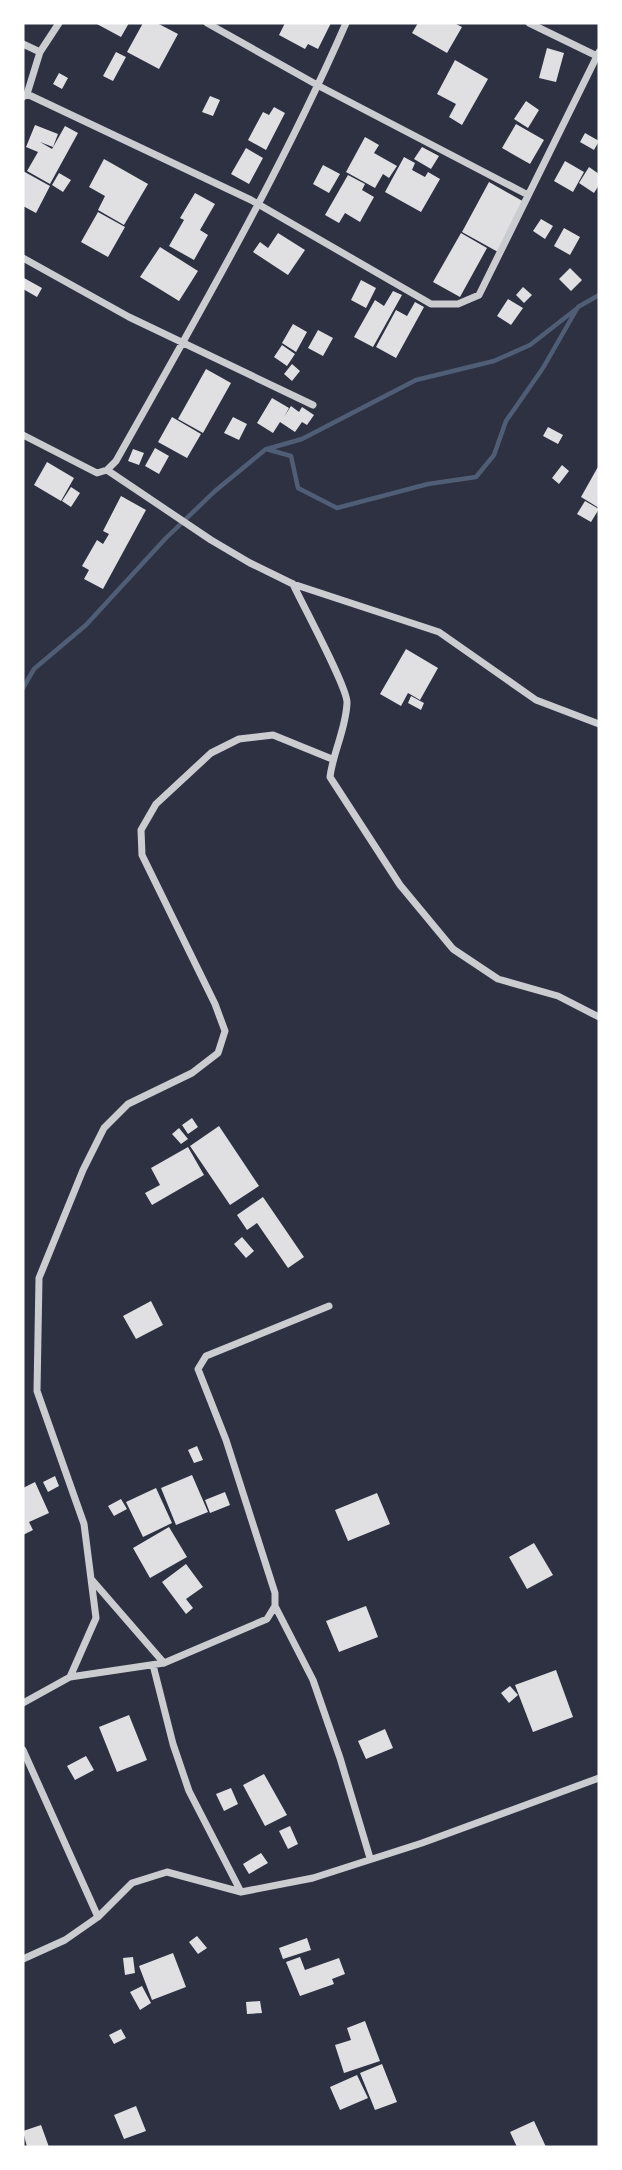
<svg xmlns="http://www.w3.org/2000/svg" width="622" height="2170" viewBox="0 0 622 2170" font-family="Raleway,sans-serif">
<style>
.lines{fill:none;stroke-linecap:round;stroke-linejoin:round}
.stream{stroke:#4f5d75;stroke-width:4.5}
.building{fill:#e0e0e3}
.minor{stroke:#caccd0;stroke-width:7}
</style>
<rect width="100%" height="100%" fill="#2d3142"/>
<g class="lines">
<path class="stream" d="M 267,449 L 302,439 L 416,380 L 494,361 L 530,345 L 575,310
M 23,688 L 34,669 L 86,625 L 165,539 L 215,491 L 266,449 L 291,456 L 298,488 L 337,508 L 428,484 L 476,477 L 494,455 L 506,421 L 543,368 L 578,307 L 599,295"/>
</g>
<path class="building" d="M 95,23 L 129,23 L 121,37 Z
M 143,23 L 157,23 L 178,34 L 159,69 L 127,52 Z
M 285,23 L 331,23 L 318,49 L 308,44 L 305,49 L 279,35 Z
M 418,23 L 454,23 L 462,27 L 447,53 L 412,33 Z
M 547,48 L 564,53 L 556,82 L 539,78 Z
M 116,52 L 126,57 L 113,81 L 103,76 Z
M 455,60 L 488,79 L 462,125 L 449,117 L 456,104 L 437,94 Z
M 59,73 L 68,78 L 62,89 L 53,84 Z
M 210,96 L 220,100 L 213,116 L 202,112 Z
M 526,101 L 539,110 L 528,128 L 514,119 Z
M 274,107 L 285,113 L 266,150 L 248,140 L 263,112 L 269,115 Z
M 516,124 L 544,140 L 530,164 L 502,148 Z
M 35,125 L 58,134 L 53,147 L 40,142 L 52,149 L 65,126 L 78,133 L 50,184 L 27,171 L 38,152 L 26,147 Z
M 585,133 L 599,141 L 594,150 L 580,142 Z
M 365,137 L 379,145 L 374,153 L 397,166 L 389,178 L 383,174 L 375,188 L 346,172 Z
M 422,147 L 439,156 L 431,169 L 414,159 Z
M 246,148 L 263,158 L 249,184 L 231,174 Z
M 404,157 L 415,163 L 412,170 L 425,177 L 428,172 L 440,179 L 421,212 L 385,192 Z
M 104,159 L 148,184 L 124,225 L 98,210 L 105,196 L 89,187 Z
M 565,161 L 584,172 L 573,192 L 554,181 Z
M 323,165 L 340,174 L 329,193 L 313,184 Z
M 589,167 L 599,174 L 599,185 L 594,193 L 579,183 Z
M 23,171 L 50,186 L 36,213 L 23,206 Z
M 59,173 L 71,180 L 63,192 L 52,185 Z
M 348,175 L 365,184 L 362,190 L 374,197 L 360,222 L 345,213 L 339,223 L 325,215 Z
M 489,182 L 526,203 L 498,252 L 462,232 Z
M 195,193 L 215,204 L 200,230 L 208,235 L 194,260 L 169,246 L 184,220 L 180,218 Z
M 98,212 L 125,227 L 108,257 L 81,242 Z
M 541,219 L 553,226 L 545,239 L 533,231 Z
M 564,228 L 580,237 L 570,255 L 554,246 Z
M 278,233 L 305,250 L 288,275 L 253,252 L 260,242 L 268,248 Z
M 461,233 L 487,248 L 460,297 L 433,282 Z
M 160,247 L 198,271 L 179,301 L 140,277 Z
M 570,268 L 582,280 L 571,291 L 559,279 Z
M 24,278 L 42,288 L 37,297 L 23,289 Z
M 361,280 L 376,288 L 366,308 L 351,300 Z
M 523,287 L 532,295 L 524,303 L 516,295 Z
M 393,291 L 402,295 L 373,347 L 354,337 L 375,300 L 384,306 Z
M 508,299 L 523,308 L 511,325 L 497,316 Z
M 415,302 L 424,307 L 396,358 L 376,347 L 396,310 L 407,316 Z
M 293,324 L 307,332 L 296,352 L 282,343 Z
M 318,330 L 333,338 L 323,356 L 308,348 Z
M 282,345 L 295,354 L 287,366 L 274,357 Z
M 292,364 L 300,371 L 292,381 L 284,374 Z
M 206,369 L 231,383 L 203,433 L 178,419 Z
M 272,398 L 289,408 L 284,417 L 291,406 L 299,412 L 302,407 L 314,415 L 307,425 L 302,422 L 295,432 L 280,422 L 273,433 L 257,423 Z
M 172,417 L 201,434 L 187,458 L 158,442 Z
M 233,417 L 247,424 L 239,440 L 224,433 Z
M 548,427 L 563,435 L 558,444 L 543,436 Z
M 155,448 L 169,456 L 159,474 L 145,466 Z
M 133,449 L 144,453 L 139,465 L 128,461 Z
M 47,462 L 74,478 L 61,501 L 34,485 Z
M 562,465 L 569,471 L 559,484 L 552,478 Z
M 599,465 L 599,508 L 581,497 Z
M 71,487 L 80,493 L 71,507 L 62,501 Z
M 121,496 L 146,510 L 103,589 L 84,579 L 89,570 L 82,566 L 97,540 L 103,544 L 109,534 L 103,531 Z
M 585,501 L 599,509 L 591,522 L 577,514 Z
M 406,649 L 438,668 L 420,700 L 408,693 L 401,706 L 380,694 Z
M 411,696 L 424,703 L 421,710 L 408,703 Z
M 192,1118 L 198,1127 L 188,1134 L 182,1125 Z
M 219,1126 L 259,1186 L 230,1205 L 190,1146 Z
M 179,1128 L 188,1139 L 181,1144 L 172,1134 Z
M 188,1147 L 204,1175 L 152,1205 L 145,1193 L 160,1185 L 151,1168 Z
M 263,1197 L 304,1257 L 288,1268 L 257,1223 L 247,1230 L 237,1215 Z
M 242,1237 L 254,1251 L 246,1258 L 234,1244 Z
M 151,1301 L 163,1325 L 136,1339 L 123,1316 Z
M 197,1446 L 203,1460 L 194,1463 L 188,1450 Z
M 192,1475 L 208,1512 L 176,1525 L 161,1488 Z
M 55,1476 L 59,1486 L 48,1492 L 43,1482 Z
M 35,1482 L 49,1513 L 29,1522 L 33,1530 L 23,1535 L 23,1488 Z
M 156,1488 L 172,1523 L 143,1537 L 126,1502 Z
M 225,1492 L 230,1505 L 210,1513 L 205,1500 Z
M 377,1493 L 390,1524 L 348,1541 L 335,1510 Z
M 121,1499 L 127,1509 L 114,1516 L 108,1506 Z
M 169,1527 L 187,1557 L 150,1578 L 133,1548 Z
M 534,1543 L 553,1575 L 527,1589 L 509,1557 Z
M 186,1564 L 203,1587 L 186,1599 L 193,1608 L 186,1614 L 162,1582 Z
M 366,1606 L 378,1637 L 339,1652 L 326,1621 Z
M 556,1670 L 573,1717 L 533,1732 L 515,1685 Z
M 510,1686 L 518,1695 L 509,1703 L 501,1693 Z
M 129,1715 L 147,1760 L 117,1772 L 99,1727 Z
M 385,1729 L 393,1748 L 366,1759 L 358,1741 Z
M 86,1756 L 94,1770 L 75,1780 L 67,1766 Z
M 264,1774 L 287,1815 L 265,1826 L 243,1785 Z
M 231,1788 L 238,1804 L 224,1811 L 216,1794 Z
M 290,1826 L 298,1844 L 288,1849 L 279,1831 Z
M 261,1853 L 268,1863 L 249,1874 L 243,1864 Z
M 197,1936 L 207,1948 L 198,1954 L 189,1942 Z
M 307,1938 L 311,1950 L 283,1959 L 279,1948 Z
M 173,1953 L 186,1987 L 152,2000 L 139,1966 Z
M 133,1957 L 135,1973 L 125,1975 L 123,1958 Z
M 300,1957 L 305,1970 L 339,1958 L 345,1974 L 332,1979 L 334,1984 L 300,1996 L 286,1962 Z
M 142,1986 L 151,2003 L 140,2010 L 130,1992 Z
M 260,2001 L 262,2013 L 247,2014 L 246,2002 Z
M 365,2021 L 380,2061 L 344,2073 L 335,2045 L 351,2040 L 347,2028 Z
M 121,2029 L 126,2038 L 114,2044 L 109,2035 Z
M 382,2064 L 397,2102 L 375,2110 L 360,2073 Z
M 357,2075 L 368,2098 L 340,2110 L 330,2087 Z
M 136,2106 L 146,2131 L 124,2139 L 114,2115 Z
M 534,2121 L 546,2147 L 517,2147 L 510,2132 Z
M 41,2125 L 49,2147 L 27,2147 L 23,2131 Z"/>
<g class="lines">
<path class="minor" d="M 207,23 L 319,86 L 528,195
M 529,23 L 599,57
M 23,44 L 40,52
M 27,94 L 251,200 L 431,304 L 458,304 L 479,295 L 599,52
M 23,97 L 27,94 L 40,52 L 59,23
M 23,258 L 129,317 L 313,405
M 23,435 L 97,473 L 107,470 L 116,461 C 197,317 280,174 346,23
M 107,470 L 211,540 L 250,563 L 293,584 L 439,632 L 536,700 L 599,724
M 293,584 C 302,604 348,688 347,703 C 346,729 333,752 330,777 L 400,885 L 453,949 L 498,979 L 558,996 L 599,1017
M 92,1580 L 164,1663
M 275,1606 L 313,1680 L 340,1758 L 370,1858
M 153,1665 L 173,1744 L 189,1791 L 241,1892
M 70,1677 L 164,1663 L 267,1619 L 275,1606 L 275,1593 L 226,1440 L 198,1369 L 206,1356 L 329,1306
M 23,1703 L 70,1677 L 96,1618 L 84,1524 L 37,1391 L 39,1278 L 83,1170 L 104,1128 L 128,1104 L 192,1073 L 218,1053 L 225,1031 L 215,1004 L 142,855 L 141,830 L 156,804 L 211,753 L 239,739 L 273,735 L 332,759
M 23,1750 L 98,1917
M 23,1959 L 65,1940 L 98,1917 L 132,1883 L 167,1872 L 241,1892 L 313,1878 L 422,1843 L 599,1778"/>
</g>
<rect width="622" height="2170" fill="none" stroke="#ffffff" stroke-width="49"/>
</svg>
